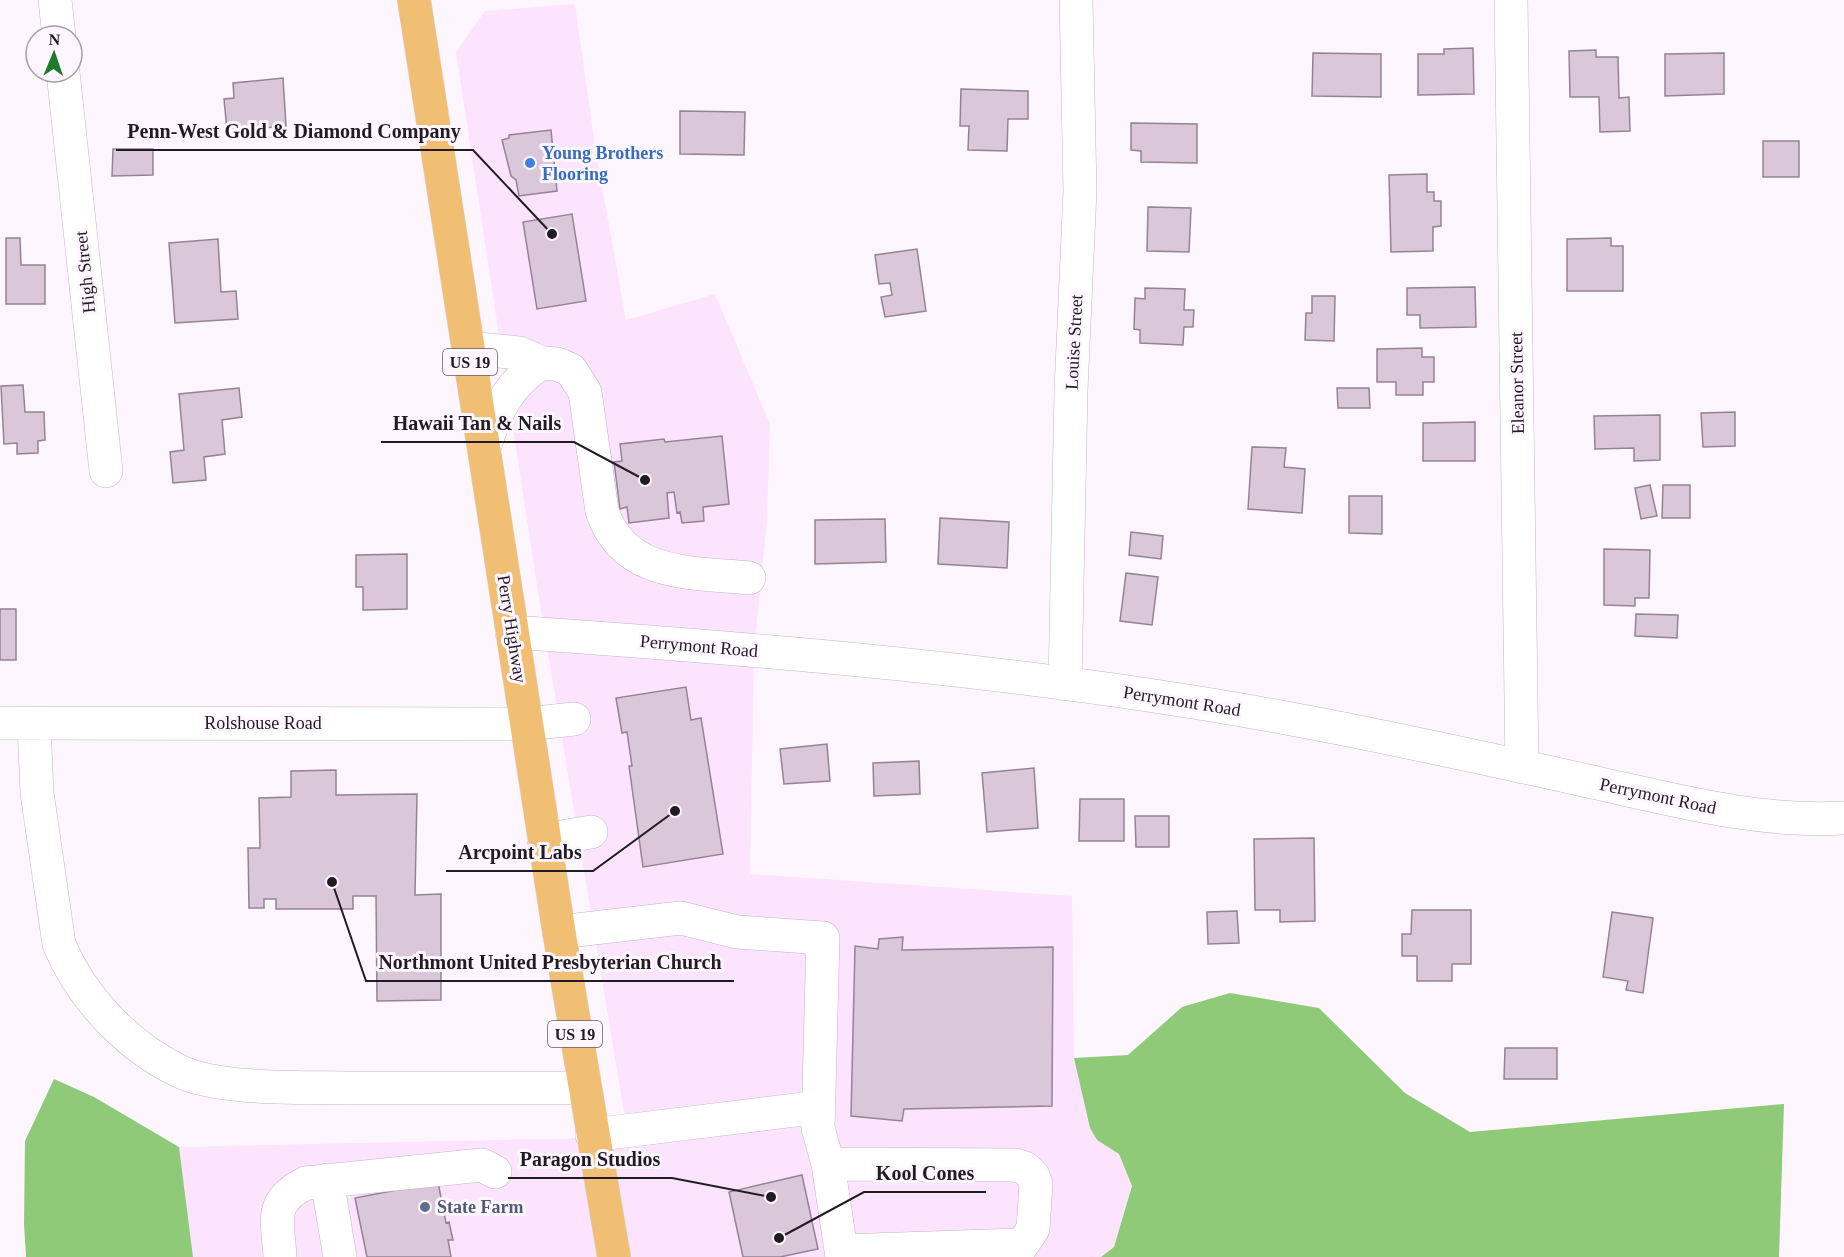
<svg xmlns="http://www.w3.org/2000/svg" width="1844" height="1257" viewBox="0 0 1844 1257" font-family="Georgia,serif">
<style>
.built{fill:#fde4fe}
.forest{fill:#8fca79}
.building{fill:#dac7da;stroke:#958395;stroke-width:1.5}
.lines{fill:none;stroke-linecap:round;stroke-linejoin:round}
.minor-casing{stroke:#c5b3c6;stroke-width:34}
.major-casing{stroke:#d7d6d7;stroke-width:34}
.minor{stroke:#fff;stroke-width:33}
.major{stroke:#f1bf74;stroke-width:33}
.shop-dot{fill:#3f7fe0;stroke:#fef6fe;stroke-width:2}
.service-dot{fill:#5c6f8a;stroke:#fef6fe;stroke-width:2}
.labels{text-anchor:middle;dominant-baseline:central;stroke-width:6;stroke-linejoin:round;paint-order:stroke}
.shield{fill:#fef6fe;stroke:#635d64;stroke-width:1.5}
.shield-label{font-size:16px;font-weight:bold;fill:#211b22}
.shop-label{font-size:18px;font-weight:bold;fill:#366cbe;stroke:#fef6fe;text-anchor:start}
.street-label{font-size:18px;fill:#211b22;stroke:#fef6fe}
.service-label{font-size:18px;font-weight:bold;fill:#4e5e75;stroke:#fef6fe;text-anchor:start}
.leader{fill:none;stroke:#211b22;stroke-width:2}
.callout-dot{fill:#211b22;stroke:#fef6fe;stroke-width:2}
.callout-label{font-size:20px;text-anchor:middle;font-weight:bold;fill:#211b22;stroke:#fef6fe;stroke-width:6;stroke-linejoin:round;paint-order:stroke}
</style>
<rect width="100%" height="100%" fill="#fef6fe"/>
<path class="built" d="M 575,4 L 596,153 L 626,320 L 715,294 L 770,424 L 767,521 L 754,651 L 750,874 L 1072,896 L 1074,1058 L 1097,1140 L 1119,1154 L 1132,1186 L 1114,1247 L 1101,1257 L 193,1257 L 179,1147 L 628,1137 L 536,580 L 456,52 L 485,11 Z"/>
<path class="forest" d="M 1230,993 L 1319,1008 L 1405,1093 L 1470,1132 L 1784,1104 L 1779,1257 L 1101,1257 L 1114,1247 L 1132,1186 L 1119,1154 L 1097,1140 L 1090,1128 L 1074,1058 L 1128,1055 L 1182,1007 Z
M 54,1079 L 94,1097 L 179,1147 L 193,1257 L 26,1257 L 24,1224 L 25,1141 Z"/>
<path class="building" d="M 1473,48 L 1474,94 L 1418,95 L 1418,54 L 1444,54 L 1444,49 Z
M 1596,50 L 1596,57 L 1618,57 L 1619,98 L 1629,97 L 1630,131 L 1600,132 L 1599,97 L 1570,97 L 1569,51 Z
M 1313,53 L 1381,54 L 1381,97 L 1312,96 Z
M 1724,53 L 1724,94 L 1665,96 L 1665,54 Z
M 283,78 L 286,126 L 227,131 L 224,99 L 234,98 L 233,83 Z
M 961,89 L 1028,91 L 1028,119 L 1008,119 L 1007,151 L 968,150 L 969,126 L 960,126 Z
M 680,111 L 745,112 L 744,155 L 680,154 Z
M 1131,123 L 1197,124 L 1197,163 L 1141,162 L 1141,151 L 1131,150 Z
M 551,130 L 557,191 L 519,196 L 516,180 L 511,176 L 502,140 L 509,138 L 509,135 Z
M 1763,141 L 1799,141 L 1799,177 L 1763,177 Z
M 113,149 L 153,149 L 153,175 L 112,176 Z
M 1427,174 L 1427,192 L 1434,192 L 1434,201 L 1441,201 L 1441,226 L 1433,227 L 1433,251 L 1391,252 L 1389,175 Z
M 1148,207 L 1191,208 L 1189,252 L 1147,251 Z
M 572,214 L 586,301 L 537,309 L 523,222 Z
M 6,238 L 20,238 L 21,265 L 45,265 L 45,304 L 6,304 Z
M 1611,238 L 1611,246 L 1623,246 L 1623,291 L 1567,291 L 1567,239 Z
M 218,239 L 221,292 L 236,291 L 238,319 L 175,323 L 169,243 Z
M 917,249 L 926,311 L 885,317 L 881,297 L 892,295 L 890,283 L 879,284 L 875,255 Z
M 1475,287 L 1476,327 L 1420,328 L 1420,315 L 1407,315 L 1407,288 Z
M 1145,288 L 1185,289 L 1184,310 L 1194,310 L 1193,327 L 1184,327 L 1183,345 L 1140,343 L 1140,330 L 1134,329 L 1135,298 L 1145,299 Z
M 1312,296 L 1335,296 L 1334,341 L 1305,340 L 1306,313 L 1312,313 Z
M 1422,348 L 1422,357 L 1434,357 L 1434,382 L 1423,382 L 1423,395 L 1396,395 L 1396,382 L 1377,382 L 1377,349 Z
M 23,385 L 25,412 L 44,412 L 45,440 L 38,441 L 38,453 L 17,454 L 17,443 L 4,444 L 1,386 Z
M 239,388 L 242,417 L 222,420 L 225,454 L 204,457 L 206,480 L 173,483 L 170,452 L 184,450 L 179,394 Z
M 1337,388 L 1369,388 L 1370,408 L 1338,408 Z
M 1735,412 L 1735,446 L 1703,447 L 1701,413 Z
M 1660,415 L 1660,460 L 1634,461 L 1634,448 L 1595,449 L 1594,416 Z
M 1475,422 L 1475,461 L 1423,461 L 1423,423 Z
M 722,436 L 729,504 L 703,507 L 704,521 L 682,523 L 680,512 L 677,513 L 674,492 L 667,493 L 669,518 L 629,523 L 627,507 L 620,509 L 614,462 L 622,461 L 620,444 L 664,439 L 665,442 Z
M 1252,447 L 1286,448 L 1284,467 L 1305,469 L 1302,513 L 1248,509 Z
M 1650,485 L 1657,516 L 1641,519 L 1635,488 Z
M 1663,485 L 1690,485 L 1690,518 L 1662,518 Z
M 1349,496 L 1382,496 L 1382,534 L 1349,533 Z
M 940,518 L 1009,522 L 1007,568 L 938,564 Z
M 885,519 L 886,562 L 815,564 L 815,520 Z
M 1131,532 L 1163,536 L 1161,559 L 1129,555 Z
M 1604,549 L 1650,550 L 1649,598 L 1635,598 L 1635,606 L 1604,605 Z
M 407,554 L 407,609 L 363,610 L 363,587 L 356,587 L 356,555 Z
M 1126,573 L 1158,577 L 1152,625 L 1120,621 Z
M 0,609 L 16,609 L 16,660 L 0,660 Z
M 1636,614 L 1678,615 L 1677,638 L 1635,636 Z
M 686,687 L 691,720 L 701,718 L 723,854 L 643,867 L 629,766 L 632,766 L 627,732 L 622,733 L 616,698 Z
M 827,744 L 830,781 L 784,784 L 780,749 Z
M 919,761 L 920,794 L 874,796 L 873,763 Z
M 1034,768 L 1038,828 L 987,832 L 982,773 Z
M 336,770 L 336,795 L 417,794 L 415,895 L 441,894 L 441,1000 L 377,1001 L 376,896 L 353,896 L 353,909 L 276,909 L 276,899 L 264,899 L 264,908 L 249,908 L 248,848 L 260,848 L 259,798 L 291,797 L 291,771 Z
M 1080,799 L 1124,799 L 1124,841 L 1079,841 Z
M 1135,816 L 1169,816 L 1169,847 L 1136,847 Z
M 1314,838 L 1315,921 L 1280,922 L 1280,910 L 1255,910 L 1254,839 Z
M 1412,910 L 1471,910 L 1471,964 L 1452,964 L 1452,981 L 1417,981 L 1417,956 L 1402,956 L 1402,934 L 1411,934 Z
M 1237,911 L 1239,943 L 1208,944 L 1207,912 Z
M 1612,912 L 1653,918 L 1643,993 L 1626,990 L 1628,981 L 1603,977 Z
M 903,937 L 902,950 L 1053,947 L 1052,1106 L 904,1109 L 902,1121 L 851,1116 L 855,946 L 878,949 L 879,939 Z
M 1505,1048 L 1557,1048 L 1557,1079 L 1504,1079 Z
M 802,1175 L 818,1249 L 780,1257 L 743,1257 L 729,1192 Z
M 438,1182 L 446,1223 L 449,1222 L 453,1240 L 448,1240 L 451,1257 L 367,1257 L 355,1198 Z"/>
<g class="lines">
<defs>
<path id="minor" d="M 55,0 L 59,36
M 1511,0 L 1522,767
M 63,72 L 106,471
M 468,348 L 519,353 L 542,363 L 557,364 L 571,370 L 585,392 L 602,511 C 624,577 690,572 749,578
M 484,448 C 495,413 509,382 542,363
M 512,632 C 771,650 1031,671 1286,718 C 1390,737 1493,760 1597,783 C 1678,801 1761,823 1844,818
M 1065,684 L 1071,390 L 1080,191 L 1076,0
M 0,723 L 526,724 L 574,719
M 34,725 L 37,793 L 59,944 C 81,997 127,1046 179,1071 C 220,1091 309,1087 355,1088 C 432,1088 508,1088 584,1088
M 544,840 L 591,832
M 559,932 L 681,918 L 737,932 L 823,938 L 818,1128 L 828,1164 L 842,1257
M 592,1135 L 819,1107
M 828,1164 L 1015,1165 L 1025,1168 L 1033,1176 L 1036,1184 L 1033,1229 L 1022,1245 L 841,1251
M 327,1180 L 340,1257
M 280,1257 C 278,1220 268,1202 306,1183 L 482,1165 L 495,1172"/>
<path id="major" d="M 414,0 L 559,932 L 614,1257"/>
</defs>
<use href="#minor" class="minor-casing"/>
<use href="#major" class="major-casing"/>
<use href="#minor" class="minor"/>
<use href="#major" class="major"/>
</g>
<circle class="shop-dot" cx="530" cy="163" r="6"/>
<circle class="service-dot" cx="425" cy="1207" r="6"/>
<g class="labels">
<g class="shield">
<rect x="443" y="349" width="54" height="26" rx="4.5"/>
<rect x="548" y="1021" width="54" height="26" rx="4.5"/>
</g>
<g class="shield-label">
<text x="470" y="362">US 19</text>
<text x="575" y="1034">US 19</text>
</g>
<g class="shop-label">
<text x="542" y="153">Young Brothers<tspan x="542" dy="21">Flooring</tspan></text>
</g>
<g class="street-label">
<text transform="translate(85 272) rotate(-96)">High Street</text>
<text transform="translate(1074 342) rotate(-87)">Louise Street</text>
<text transform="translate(1517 383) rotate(-91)">Eleanor Street</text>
<text transform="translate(512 629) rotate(81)">Perry Highway</text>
<text transform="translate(699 646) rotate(5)">Perrymont Road</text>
<text transform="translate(1182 701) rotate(9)">Perrymont Road</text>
<text x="263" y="723">Rolshouse Road</text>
<text transform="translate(1658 796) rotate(12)">Perrymont Road</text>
</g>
<g class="service-label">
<text x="437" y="1207">State Farm</text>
</g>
</g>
<path class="leader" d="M552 234L473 150H116M645 480L574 442H381M675 811L593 871H446M332 882L366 981H734M771 1197L672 1178H508M779 1238L864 1192H986"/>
<g class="callout-dot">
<circle cx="552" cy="234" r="6"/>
<circle cx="645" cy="480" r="6"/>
<circle cx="675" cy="811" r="6"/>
<circle cx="332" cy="882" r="6"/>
<circle cx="771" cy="1197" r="6"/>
<circle cx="779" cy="1238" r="6"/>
</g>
<g class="callout-label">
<text x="294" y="138">Penn-West Gold &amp; Diamond Company</text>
<text x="477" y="430">Hawaii Tan &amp; Nails</text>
<text x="520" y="859">Arcpoint Labs</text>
<text x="550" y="969">Northmont United Presbyterian Church</text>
<text x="590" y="1166">Paragon Studios</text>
<text x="925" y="1180">Kool Cones</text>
</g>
<g transform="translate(54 54) rotate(2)"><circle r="28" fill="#fef6fe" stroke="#a69ea6" stroke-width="1.5"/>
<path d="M0-4.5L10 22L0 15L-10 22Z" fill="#1d7b2b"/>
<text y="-9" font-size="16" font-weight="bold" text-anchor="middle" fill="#211b22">N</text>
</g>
</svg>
